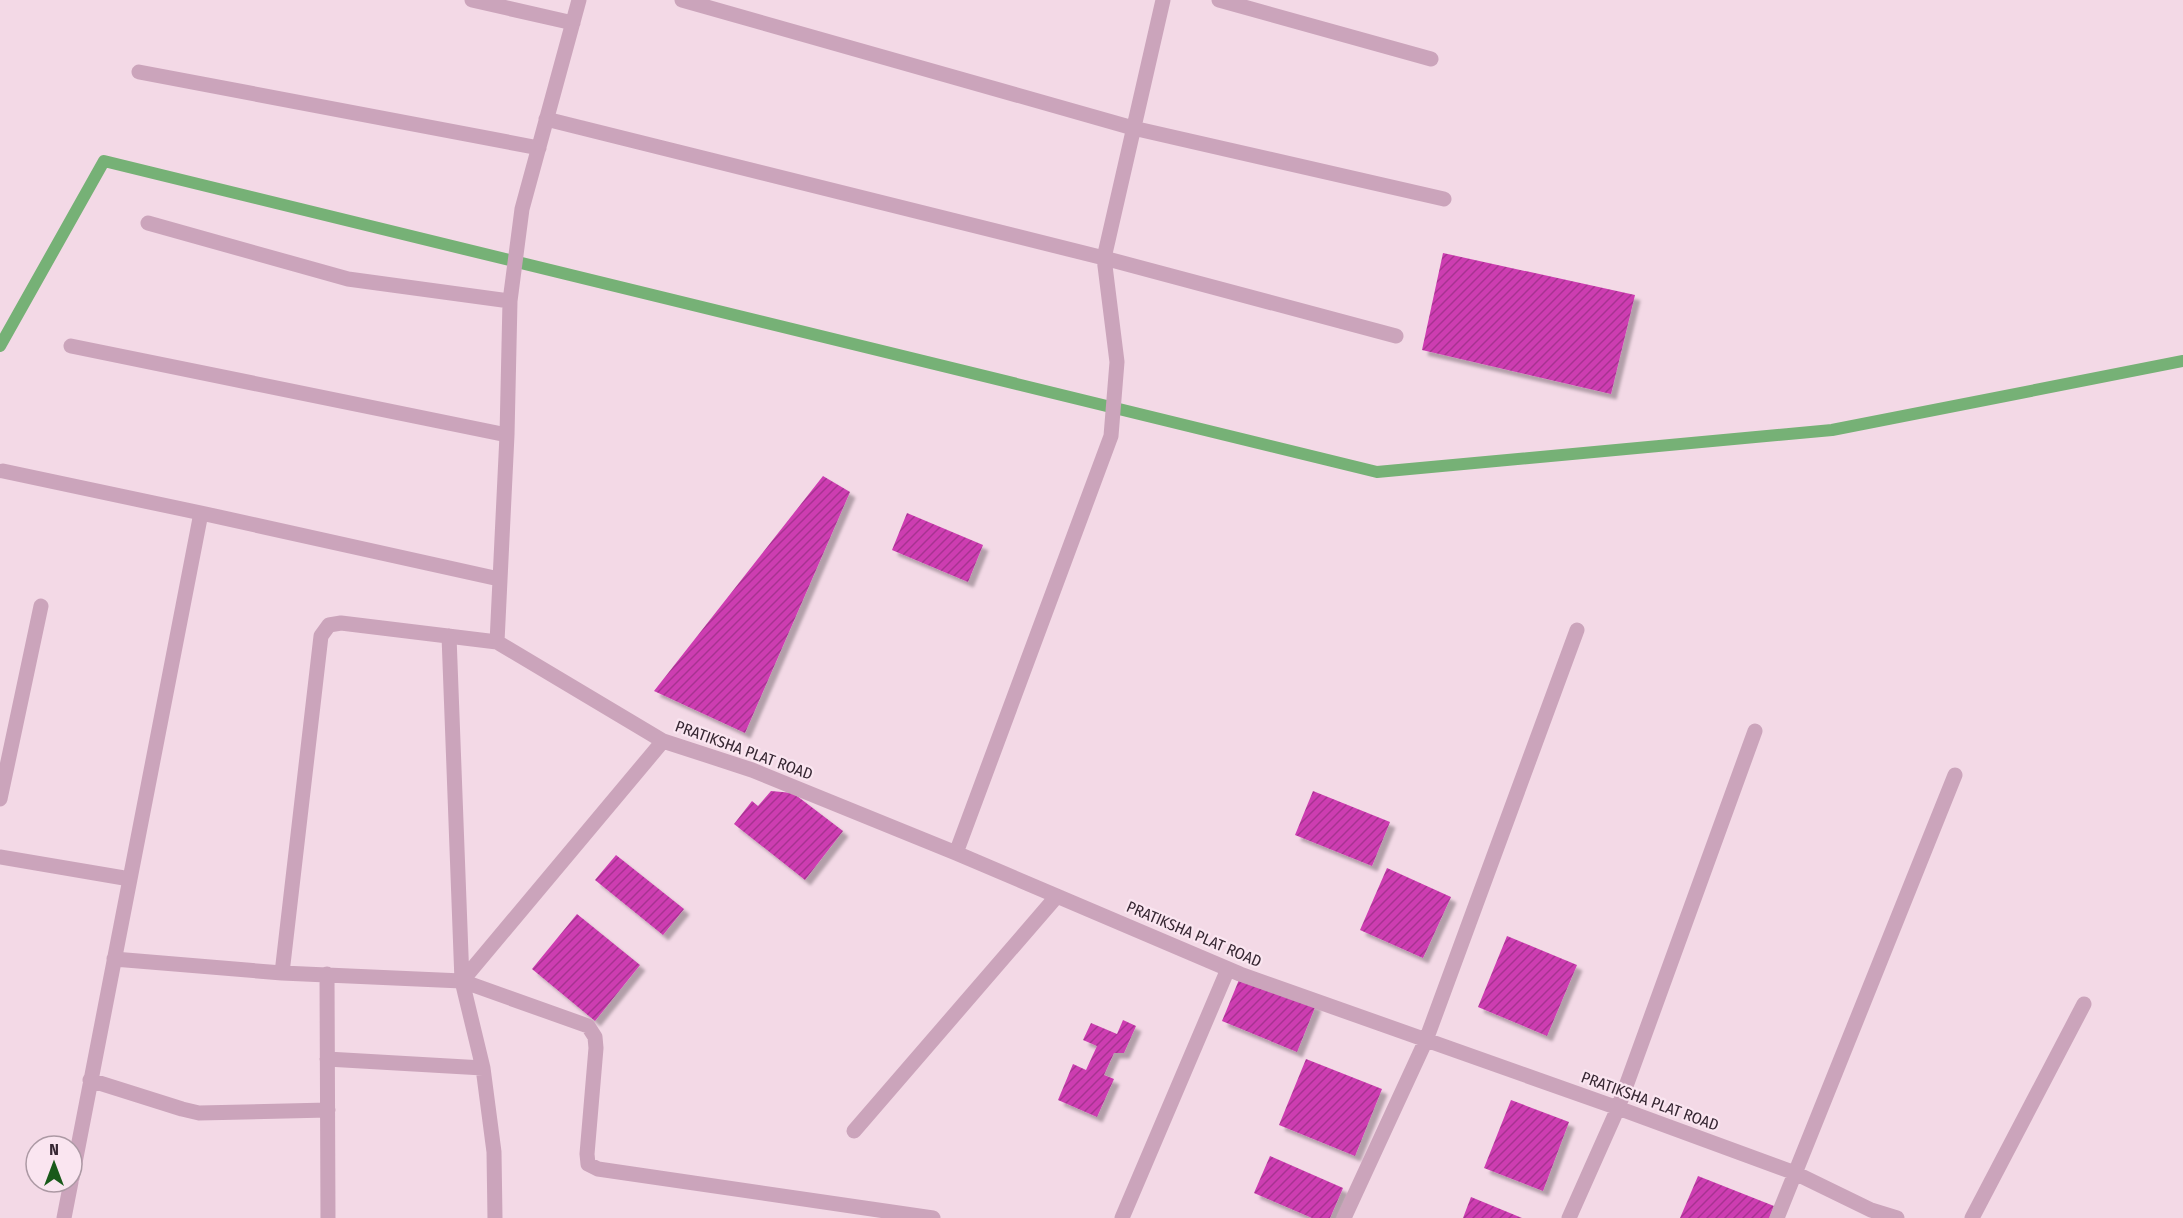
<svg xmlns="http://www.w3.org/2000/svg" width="2183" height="1218" viewBox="0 0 2183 1218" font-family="'Fira Sans Condensed',sans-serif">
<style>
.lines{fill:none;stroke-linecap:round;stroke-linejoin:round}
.stream{stroke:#76b176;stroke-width:12}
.building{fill:url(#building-hatch);filter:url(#shadow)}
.minor{stroke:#cba4bb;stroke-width:15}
.labels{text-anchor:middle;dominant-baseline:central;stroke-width:4.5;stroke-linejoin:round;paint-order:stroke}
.street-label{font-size:16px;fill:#362632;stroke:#fae5f0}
</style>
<defs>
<pattern id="building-hatch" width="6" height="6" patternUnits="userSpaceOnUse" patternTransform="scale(1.5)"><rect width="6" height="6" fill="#cd3cb1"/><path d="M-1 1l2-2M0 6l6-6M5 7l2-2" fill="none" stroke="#a73291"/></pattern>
<filter id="shadow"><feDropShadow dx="5.5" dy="5.5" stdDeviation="1.5" flood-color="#0004"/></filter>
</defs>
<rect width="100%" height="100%" fill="#f3d9e6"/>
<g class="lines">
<path class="stream" d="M 0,346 L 104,161 L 1377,472 L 1832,430 L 2183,361"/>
</g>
<path class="building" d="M 1443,253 L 1635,295 L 1611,394 L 1422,350 Z
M 823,476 L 850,492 L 745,733 L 654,691 Z
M 907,513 L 983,545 L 968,582 L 892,550 Z
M 771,791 L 793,793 L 843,831 L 805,880 L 734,824 L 752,801 L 758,806 Z
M 1313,791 L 1390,822 L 1372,866 L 1295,835 Z
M 616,855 L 684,909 L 663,935 L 595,880 Z
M 1387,868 L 1451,897 L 1423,958 L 1360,930 Z
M 577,914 L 640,965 L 595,1021 L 532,969 Z
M 1507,936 L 1577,965 L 1547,1036 L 1478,1007 Z
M 1241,975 L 1316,1005 L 1297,1052 L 1222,1021 Z
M 1123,1020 L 1136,1026 L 1124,1053 L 1114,1053 L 1104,1075 L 1114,1079 L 1097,1117 L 1058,1100 L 1073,1064 L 1086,1070 L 1097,1046 L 1083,1040 L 1091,1023 L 1117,1034 Z
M 1306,1059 L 1382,1089 L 1355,1156 L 1279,1125 Z
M 1511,1100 L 1569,1122 L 1543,1191 L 1484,1168 Z
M 1270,1156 L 1343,1188 L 1330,1218 L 1312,1218 L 1254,1193 Z
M 1698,1176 L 1774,1206 L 1769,1218 L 1680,1218 Z
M 1471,1197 L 1522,1218 L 1463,1218 Z"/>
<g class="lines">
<path class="minor" d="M 472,0 L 573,23
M 682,0 L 1133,128 L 1444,199
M 1219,0 L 1431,59
M 139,72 L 539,148
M 546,119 L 1104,258 L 1396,336
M 148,223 L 348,279 L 510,301
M 71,346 L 507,435
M 3,471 L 201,513
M 449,636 L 462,981
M 497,642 L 507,435 L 510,301 L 522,209 L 579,0
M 0,799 L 41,606
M 956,853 L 1111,436 L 1117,362 L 1104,258 L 1163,0
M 0,857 L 130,879
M 114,959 L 282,973 L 462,981 L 588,1026 L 595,1037 L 596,1048 L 587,1154 L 588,1164 L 598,1169 L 933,1218
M 282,973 L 321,636 L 329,625 L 341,623 L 497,642 L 663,741 L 752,770 L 956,853 L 1240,974 L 1618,1108 L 1795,1173 L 1871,1210 L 1897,1218
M 327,974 L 328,1218
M 327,1059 L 483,1068
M 90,1080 L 182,1109 L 199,1113 L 328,1110
M 854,1131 L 1057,896
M 72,1178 L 201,513 L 499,579
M 64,1218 L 71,1182
M 495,1218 L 494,1152 L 483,1068 L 462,981 L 663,741
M 1122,1218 L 1228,969
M 1344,1218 L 1426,1040 L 1577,630
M 1569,1218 L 1618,1108 L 1755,731
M 1777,1218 L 1955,775
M 1972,1218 L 2084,1004"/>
</g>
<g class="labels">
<g class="street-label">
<text transform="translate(744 750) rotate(20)">PRATIKSHA PLAT ROAD</text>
<text transform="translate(1194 934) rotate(23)">PRATIKSHA PLAT ROAD</text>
<text transform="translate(1650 1101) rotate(20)">PRATIKSHA PLAT ROAD</text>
</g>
</g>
<g transform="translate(54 1164)"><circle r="28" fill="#fae5f0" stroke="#ac99a4" stroke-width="1.5"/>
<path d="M0-4.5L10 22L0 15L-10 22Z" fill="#195a1a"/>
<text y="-9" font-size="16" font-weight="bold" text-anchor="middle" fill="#362632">N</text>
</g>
</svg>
